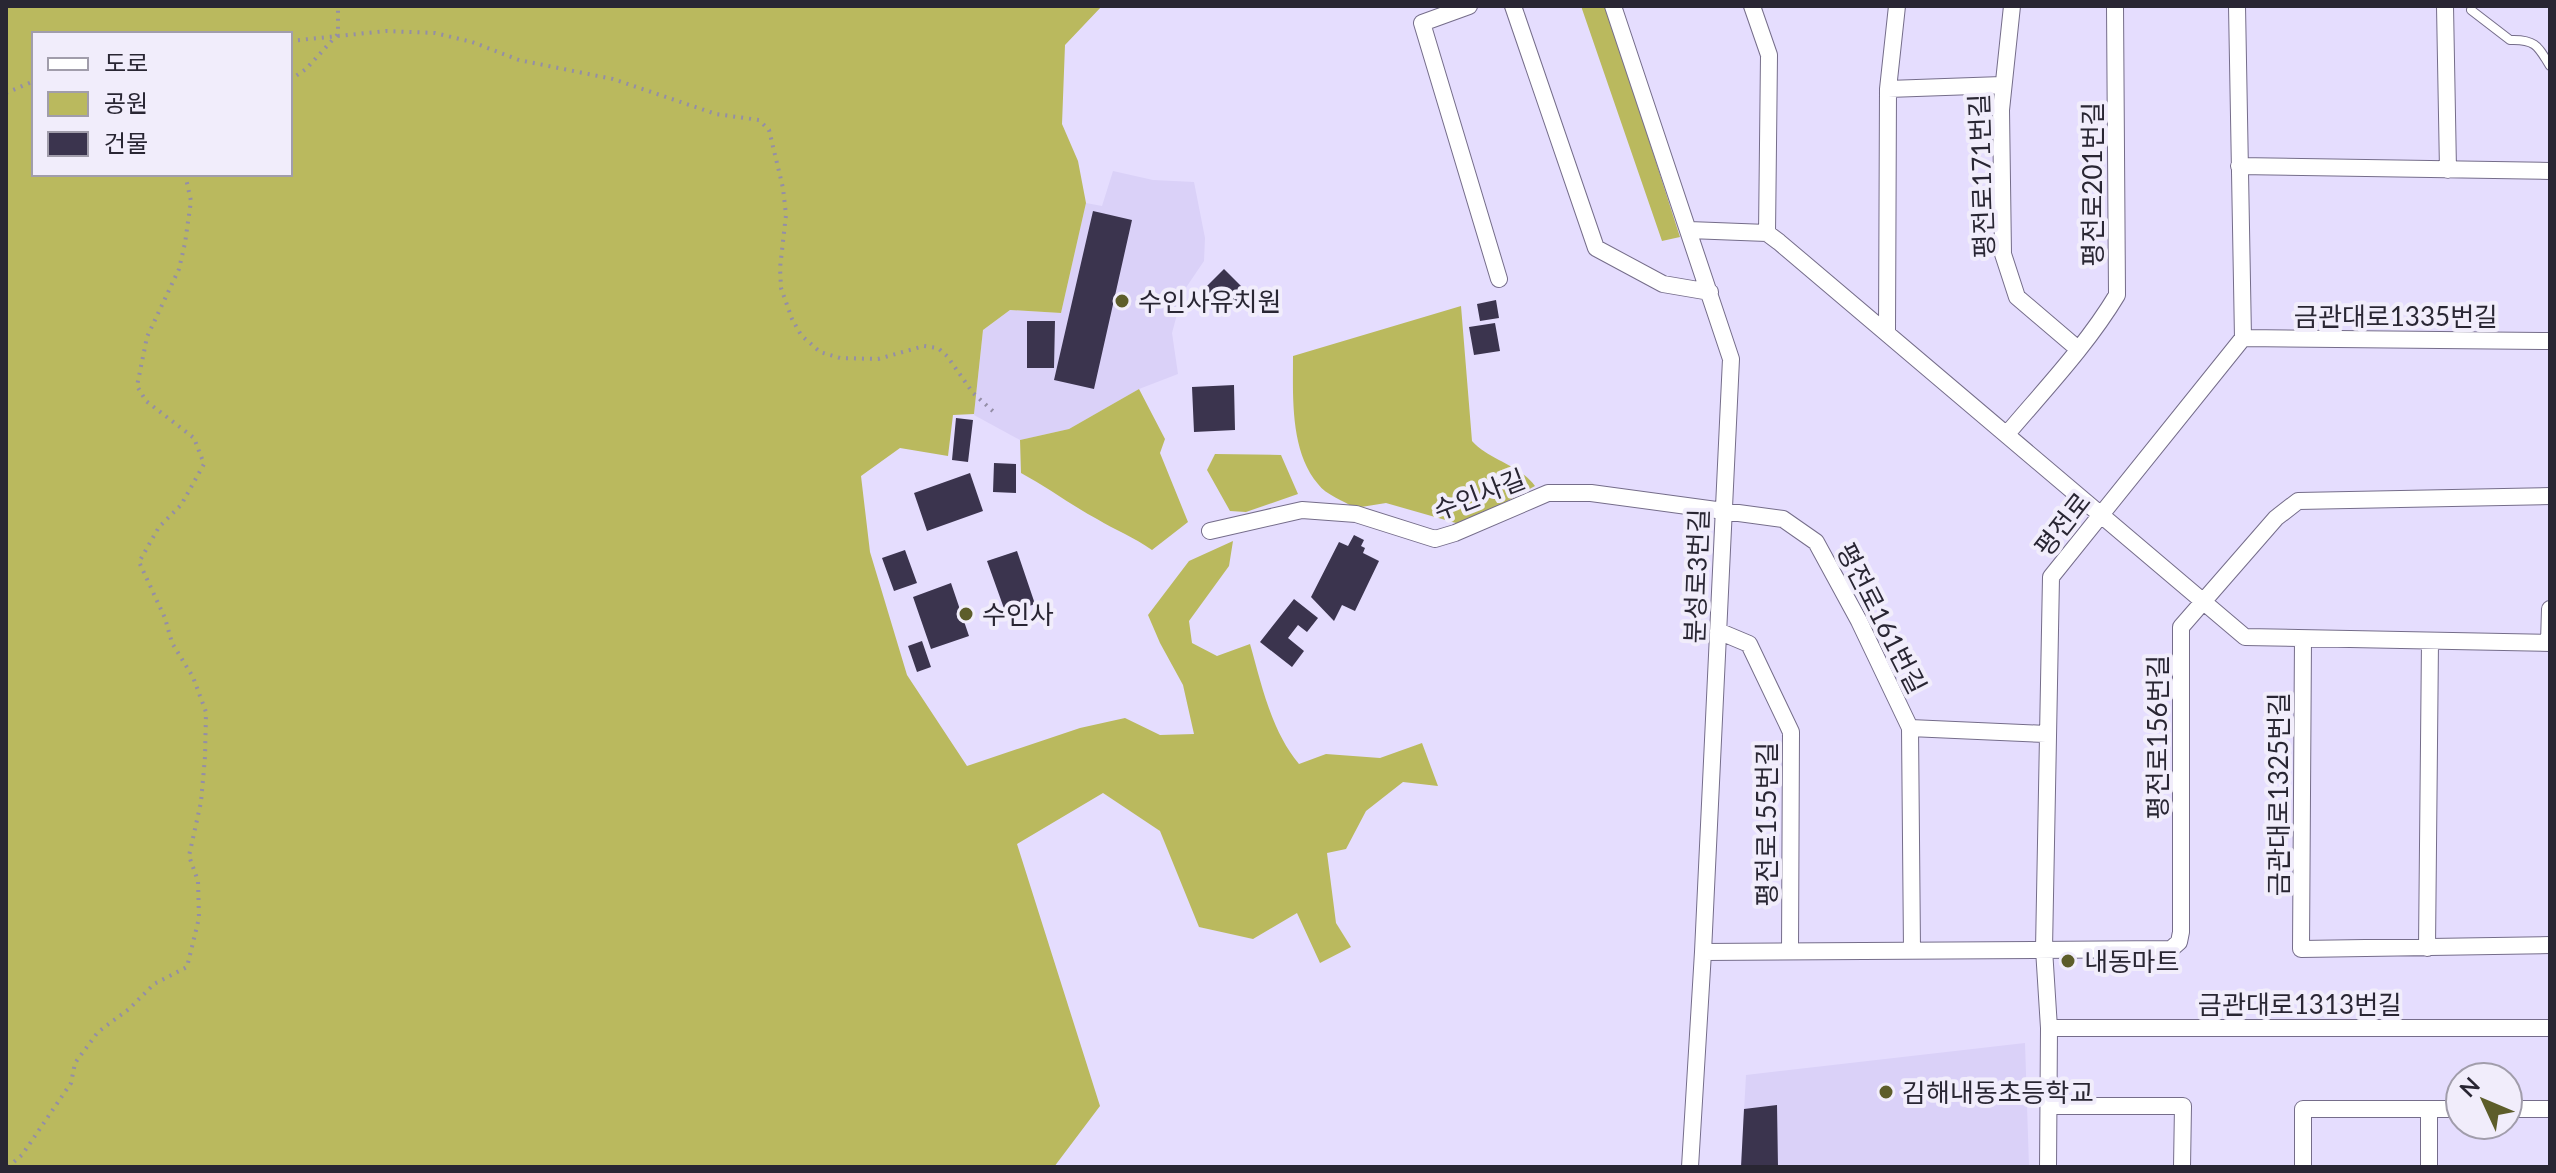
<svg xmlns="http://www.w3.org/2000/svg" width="2556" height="1173" viewBox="0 0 2556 1173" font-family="Lato,'Noto Sans KR',sans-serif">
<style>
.built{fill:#dad1f8}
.green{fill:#bab95e;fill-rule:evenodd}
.building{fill:#3b344e}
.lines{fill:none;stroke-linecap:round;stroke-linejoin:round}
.service-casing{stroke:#756d8a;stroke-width:10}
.minor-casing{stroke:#756d8a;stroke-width:18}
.path{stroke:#948ea7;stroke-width:4;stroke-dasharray:2 6;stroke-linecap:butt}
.service{stroke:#fff;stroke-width:8}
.minor{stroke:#fff;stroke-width:16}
.poi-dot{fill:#5d5d2a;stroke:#f1edfb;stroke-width:3}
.labels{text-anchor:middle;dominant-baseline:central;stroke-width:8;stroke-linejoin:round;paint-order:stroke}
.street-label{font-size:26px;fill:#292633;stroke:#f1edfb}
.poi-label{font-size:26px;fill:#292633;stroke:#f1edfb;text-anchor:start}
</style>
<rect width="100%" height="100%" fill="#e5ddfe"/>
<path class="built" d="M 1113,171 L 1153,180 L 1194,182 L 1205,238 L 1204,261 L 1183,292 L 1172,333 L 1178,374 L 1139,389 L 1069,429 L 1020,440 L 974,415 L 983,330 L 1010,310 L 1061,313 L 1086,203 L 1102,206 Z
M 2025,1043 L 2029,1167 L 1741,1167 L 1746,1075 Z"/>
<path class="green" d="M 6,6 L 1102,6 L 1065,45 L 1062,124 L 1078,161 L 1086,203 L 1061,313 L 1010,310 L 983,330 L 974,414 L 953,415 L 948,456 L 900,448 L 861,476 L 870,552 L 907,675 L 967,766 L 1080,728 L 1125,718 L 1160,735 L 1194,734 L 1183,685 L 1160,643 L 1148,615 L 1189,561 L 1233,541 L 1229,566 L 1189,621 L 1192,643 L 1217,656 L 1250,644 C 1262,686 1271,730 1299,764 L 1326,754 L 1380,758 L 1422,743 L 1438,786 L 1403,782 L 1366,811 L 1346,849 L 1327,853 L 1336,923 L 1351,947 L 1320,963 L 1297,913 L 1253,939 L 1199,927 L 1160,831 L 1103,793 L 1017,844 L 1100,1106 L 1054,1167 L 6,1167 ZM 290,34 L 290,174 L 34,174 L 34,34 Z
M 1581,6 L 1606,6 L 1680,237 L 1662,241 Z
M 1461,306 L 1472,441 C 1490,461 1519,464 1535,486 L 1463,525 L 1386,503 L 1355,508 C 1344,501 1326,495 1318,484 C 1290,451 1293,397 1293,356 Z
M 1139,389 L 1165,439 L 1160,453 L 1188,522 L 1152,550 C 1134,537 1115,530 1097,519 C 1071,505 1047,487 1021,473 L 1020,440 L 1069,429 Z
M 1215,454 L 1281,455 L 1298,494 L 1246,512 L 1230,511 L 1207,470 Z"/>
<path class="building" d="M 1093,211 L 1132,220 L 1094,389 L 1054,380 Z
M 1224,269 L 1247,292 L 1228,311 L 1205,288 Z
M 1496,300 L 1499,318 L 1480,321 L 1477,304 Z
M 1027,321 L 1055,321 L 1054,368 L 1027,368 Z
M 1495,323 L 1500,351 L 1474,355 L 1469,327 Z
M 1234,385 L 1235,430 L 1194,432 L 1192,387 Z
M 956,418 L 973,420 L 968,462 L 952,460 Z
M 994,463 L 1016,464 L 1016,493 L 993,492 Z
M 970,473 L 983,511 L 927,531 L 914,493 Z
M 1354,535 L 1364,540 L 1361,546 L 1365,548 L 1363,553 L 1379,561 L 1355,611 L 1342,605 L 1334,621 L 1311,597 L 1339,542 L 1348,546 Z
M 905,550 L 917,583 L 894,591 L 882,558 Z
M 1017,551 L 1035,604 L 1006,614 L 987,561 Z
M 951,583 L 969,636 L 931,649 L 913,597 Z
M 1294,599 L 1318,618 L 1307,632 L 1298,625 L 1288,638 L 1304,651 L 1292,667 L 1260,642 Z
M 922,641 L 931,667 L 917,672 L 908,646 Z
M 1777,1105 L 1778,1167 L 1741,1167 L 1744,1109 Z"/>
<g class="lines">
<defs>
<path id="service" d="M 2472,6 L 2471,10 L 2510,40 C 2535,39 2538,46 2550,66"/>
<path id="minor" d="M 1469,6 L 1422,23 L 1499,279
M 1513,6 L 1596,248 L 1663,284 L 1710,292
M 1613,6 L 1731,359 L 1703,952 L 1690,1167
M 1752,6 L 1769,55 L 1767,233
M 2012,6 L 2001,110 L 2003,254 L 2017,297 L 2078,349
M 2445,6 L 2448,170
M 1888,89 L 2002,85
M 2239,166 L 2550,171
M 1689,230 L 1767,233 L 1779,242 L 2245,637 L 2550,643
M 1887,332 L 1888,89 L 1897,6
M 2243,338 L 2550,341
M 2007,434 C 2045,389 2087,345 2117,295 L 2115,6
M 1210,531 L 1302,510 L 1356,514 L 1435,539 L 1455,533 L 1548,493 L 1591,493 L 1783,519 L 1816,542 L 1859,621 L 1910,728 L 1912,950
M 1718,631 L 1749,644 L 1791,732 L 1790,951
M 2303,639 L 2301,949 L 2550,945
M 2549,642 L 2550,609
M 1910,728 L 2046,734
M 2427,948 L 2430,641
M 1703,952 L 2171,949 L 2179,942 L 2181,932 L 2181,627 L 2276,518 L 2298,501 L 2550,496
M 2049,1028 L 2550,1028
M 2049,1106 L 2183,1106 L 2182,1167
M 2429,1109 L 2429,1167
M 2508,1109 L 2550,1109
M 2048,1167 L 2049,1028 L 2044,949 L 2051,577 L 2243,338 L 2237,6
M 2303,1167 L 2303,1109 L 2460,1109"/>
</defs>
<use href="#service" class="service-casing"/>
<use href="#minor" class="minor-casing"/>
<path class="path" d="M 290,41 L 386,31 L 435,33 L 472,42 L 519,60 L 613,79 L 716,114 L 759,120 L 769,130 L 783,188 L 786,215 L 780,268 L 781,288 L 792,319 L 801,335 L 820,352 L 840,358 L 878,359 L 924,346 L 938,348 L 947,356 L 973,393 L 995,413
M 290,80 L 306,69 L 338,34 L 338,6
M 6,93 L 34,81
M 8,1167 L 22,1155 L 71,1083 L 75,1063 L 98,1032 L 129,1009 L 154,984 L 187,967 L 199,918 L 198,881 L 189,856 L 201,802 L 205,757 L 206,712 L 193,677 L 172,643 L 165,618 L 139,562 L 159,527 L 181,505 L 204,464 L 194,438 L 146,401 L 137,386 L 147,337 L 179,269 L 185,243 L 191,201 L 185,174"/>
<use href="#service" class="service"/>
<use href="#minor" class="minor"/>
</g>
<g class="poi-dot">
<circle cx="1122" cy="301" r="8"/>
<circle cx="966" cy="614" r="8"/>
<circle cx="2068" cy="961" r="8"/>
<circle cx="1886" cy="1092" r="8"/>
</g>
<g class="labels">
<g class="street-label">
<text transform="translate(1981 176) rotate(-92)">평전로171번길</text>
<text transform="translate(2092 184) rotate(-90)">평전로201번길</text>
<text x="2396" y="316">금관대로1335번길</text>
<text transform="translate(1479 494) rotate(-21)">수인사길</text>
<text transform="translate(2062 524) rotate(-52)">평전로</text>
<text transform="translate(1696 576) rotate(-88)">분성로3번길</text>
<text transform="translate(1882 618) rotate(63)">평전로161번길</text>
<text transform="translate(2157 737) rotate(-90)">평전로156번길</text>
<text transform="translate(2278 794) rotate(-90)">금관대로1325번길</text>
<text transform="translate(1766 824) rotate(-90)">평전로155번길</text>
<text x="2300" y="1004">금관대로1313번길</text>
</g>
<g class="poi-label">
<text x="1138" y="301">수인사유치원</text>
<text x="982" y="614">수인사</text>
<text x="2084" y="961">내동마트</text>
<text x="1902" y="1092">김해내동초등학교</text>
</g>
</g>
<rect width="2556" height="1173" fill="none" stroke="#292633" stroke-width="16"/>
<rect x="32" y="32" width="260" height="144" fill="#f1edfb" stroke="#a19dab" stroke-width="2"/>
<rect x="48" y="58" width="40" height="12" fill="#ffffff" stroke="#a19dab" stroke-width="2"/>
<text x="104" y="72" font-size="24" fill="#292633">도로</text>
<rect x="48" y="92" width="40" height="24" fill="#bab95e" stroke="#a19dab" stroke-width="2"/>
<text x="104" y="112" font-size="24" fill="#292633">공원</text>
<rect x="48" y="132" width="40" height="24" fill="#3b344e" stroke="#a19dab" stroke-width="2"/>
<text x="104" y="152" font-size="24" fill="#292633">건물</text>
<g transform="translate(2484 1101) rotate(314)"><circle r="38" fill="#f1edfb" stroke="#a19dab" stroke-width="2"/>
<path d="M0-6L14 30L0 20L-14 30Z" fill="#5d5d2a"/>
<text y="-12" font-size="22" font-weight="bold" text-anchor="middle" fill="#292633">N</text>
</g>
</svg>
